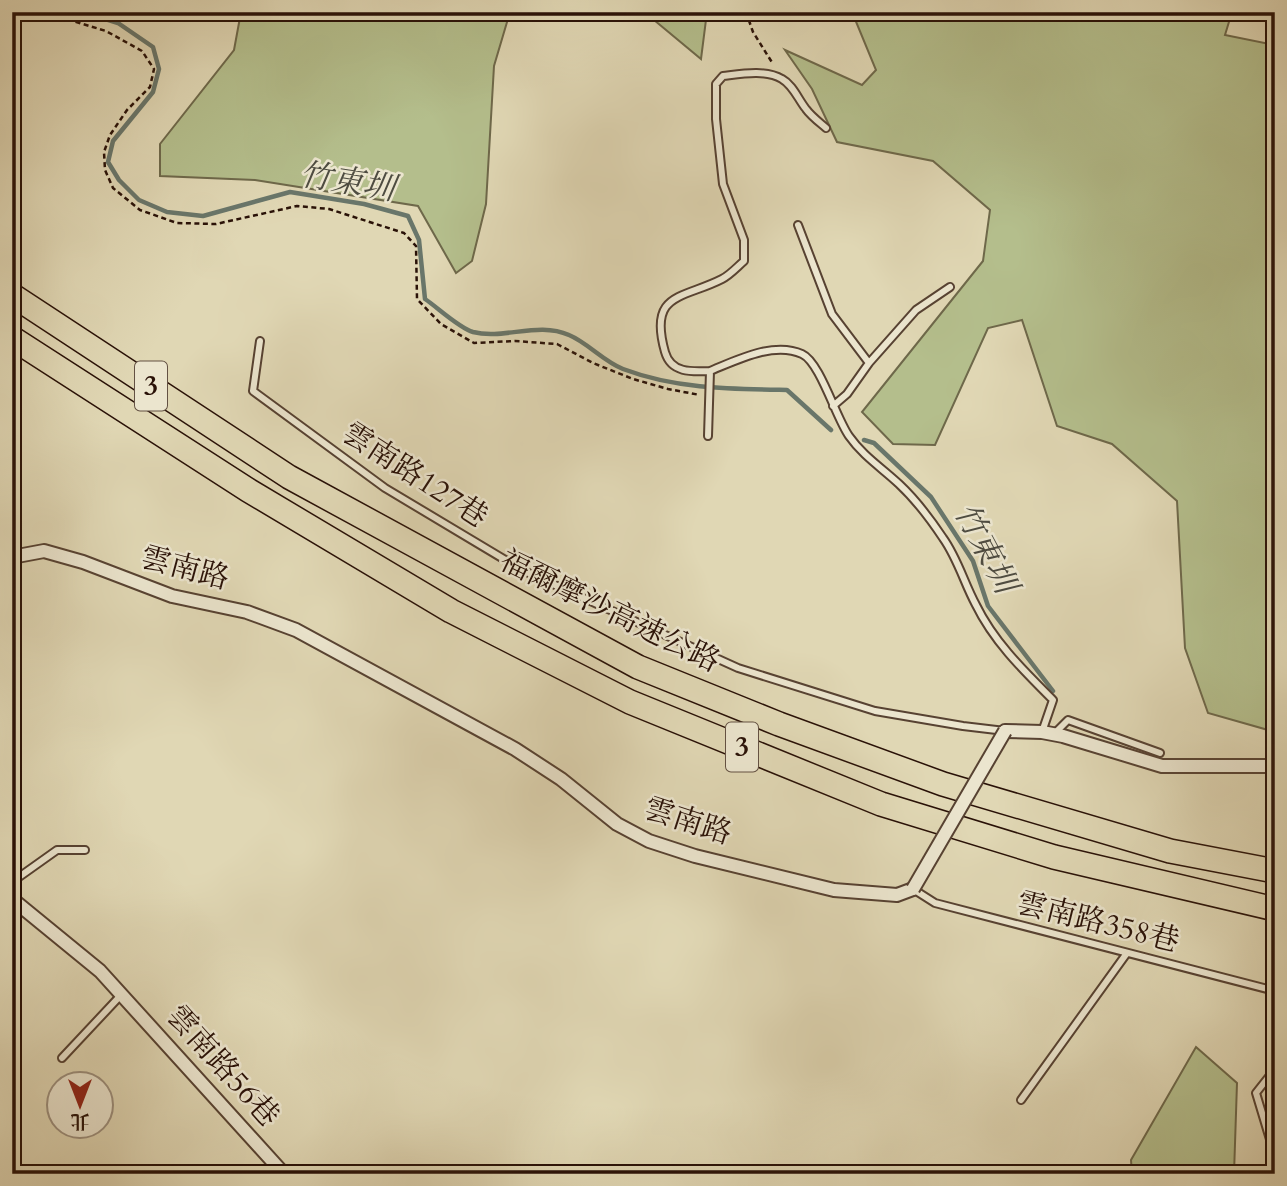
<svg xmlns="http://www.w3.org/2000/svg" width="1287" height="1186" viewBox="0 0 1287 1186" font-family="Cardo,'Noto Serif TC',serif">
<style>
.green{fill:#b4be8c;stroke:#6e684a;stroke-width:2}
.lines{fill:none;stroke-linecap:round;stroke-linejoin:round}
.stream{stroke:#69766a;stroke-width:4.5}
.service-casing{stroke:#574232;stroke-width:10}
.minor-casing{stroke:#574232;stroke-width:16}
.motorway-casing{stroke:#291107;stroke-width:26}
.path{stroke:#291107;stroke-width:2.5;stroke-dasharray:5 3.5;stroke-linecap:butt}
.service{stroke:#ebe5ce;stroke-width:6}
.minor{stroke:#ebe5ce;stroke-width:12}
.motorway{stroke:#e0d7b4;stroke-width:23}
.minor-bridge-casing{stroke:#574232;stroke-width:16;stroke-linecap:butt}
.minor-bridge{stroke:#ebe5ce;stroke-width:12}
.labels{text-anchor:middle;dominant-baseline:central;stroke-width:5;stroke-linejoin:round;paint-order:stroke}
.shield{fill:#ebe5ce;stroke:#635143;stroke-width:2}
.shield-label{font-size:28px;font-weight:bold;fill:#291107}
.street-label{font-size:30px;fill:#291107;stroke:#ebe5ce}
.water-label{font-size:32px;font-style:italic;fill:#4e4c41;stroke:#ebe5ce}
</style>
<rect width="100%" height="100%" fill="#e0d7b4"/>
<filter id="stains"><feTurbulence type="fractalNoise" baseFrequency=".00286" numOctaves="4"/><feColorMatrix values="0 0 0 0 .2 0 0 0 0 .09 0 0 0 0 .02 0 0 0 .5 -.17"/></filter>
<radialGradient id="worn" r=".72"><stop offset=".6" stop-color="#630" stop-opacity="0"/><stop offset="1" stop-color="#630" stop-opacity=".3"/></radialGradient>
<path class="green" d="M 241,12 L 510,12 L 494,66 L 486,204 L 472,261 L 456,273 L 418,206 L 255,180 L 160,176 L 160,144 L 234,50 Z
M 644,12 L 707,12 L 701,59 L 648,15 Z
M 852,12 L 1232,12 L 1225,35 L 1275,45 L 1275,732 L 1208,713 L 1185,648 L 1177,501 L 1112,444 L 1057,426 L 1022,320 L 988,328 L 935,445 L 893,444 L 862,412 L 983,261 L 990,210 L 933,161 L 837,142 L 812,89 L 785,50 L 862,85 L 876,70 Z
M 1196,1047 L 1237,1083 L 1234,1174 L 1132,1174 L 1131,1160 Z"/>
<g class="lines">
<path class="stream" d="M 83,12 L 118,23 L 153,47 L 159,69 L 153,92 L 113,141 L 108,162 L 119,180 L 139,200 L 167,212 L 203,216 L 290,192 L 364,204 L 408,216 L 419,240 L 425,299 C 437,307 459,328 473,332 C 504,340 538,321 569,335 C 588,343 603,361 623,369 C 676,389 730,389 787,390 L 831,430
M 864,440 L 874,443 L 931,497 L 973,561 L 988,606 L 1053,691"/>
<defs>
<path id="service" d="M 798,225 L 832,314 L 869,363
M 260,341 L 253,391 L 385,488 L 522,570 L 738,668 L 875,711 L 963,726 L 1005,731
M 710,371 C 691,372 671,373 665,352 C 648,292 683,299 722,279 C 730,275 737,267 744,261 L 744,240 L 723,184 L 716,119 L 716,84 L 723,76 C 740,74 766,69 782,79 C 793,85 798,99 806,109 C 811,116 819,122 826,128
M 833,406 L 847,394 L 869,363 L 916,310 L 950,287
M 708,436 L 710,371 C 737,360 774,341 802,354 C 820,362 836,418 849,436 C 863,456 882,468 899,484 C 915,499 931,520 943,538 C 958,559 964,583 976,605 C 994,642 1024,671 1053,700 L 1042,732
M 1055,733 L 1068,720 L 1160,753
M 12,882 L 57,850 L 85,850
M 913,889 L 935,903 L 1275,991
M 62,1058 L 122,994
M 1275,1069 L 1256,1093 L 1275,1156
M 1021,1100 L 1127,953"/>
<path id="minor" d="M 12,557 L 44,551 L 83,562 L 172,596 L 247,612 L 296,630 L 515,749 L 561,779 L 617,824 L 649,841 L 695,856 L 834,890 L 897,895 L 913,889
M 1005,731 L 1042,732 L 1063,736 L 1162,766 L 1275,766
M 12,899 L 100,971 L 284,1174"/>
<path id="motorway" d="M 12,295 L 289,477 L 638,667 L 779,724 L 943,784 L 1170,851 L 1275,871
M 12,338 L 248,490 L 451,611 L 630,702 L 881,804 L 1054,857 L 1275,909"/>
</defs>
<use href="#service" class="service-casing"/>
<use href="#minor" class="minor-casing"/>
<use href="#motorway" class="motorway-casing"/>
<path class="path" d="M 43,12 L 106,31 L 142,51 L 154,69 L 150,87 L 127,110 L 110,135 L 104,152 L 105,170 L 113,188 L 140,210 L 177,223 L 216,224 L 297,206 L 329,209 L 404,233 L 416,246 L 417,299 L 441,324 L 474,343 L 515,341 L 557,344 L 593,363 L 633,379 L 668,389 L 700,395
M 746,12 L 753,32 L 773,64"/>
<use href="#service" class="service"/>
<use href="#minor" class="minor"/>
<use href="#motorway" class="motorway"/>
<defs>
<path id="minor-bridge" d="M 913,889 L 1005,731"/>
</defs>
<use href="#minor-bridge" class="minor-bridge-casing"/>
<use href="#minor-bridge" class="minor-bridge"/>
</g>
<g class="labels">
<g class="shield">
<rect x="135" y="361.5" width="32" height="49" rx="5"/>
<rect x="726" y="722.5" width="32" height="49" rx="5"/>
</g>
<g class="shield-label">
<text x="151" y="386">3</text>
<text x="742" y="747">3</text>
</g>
<g class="street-label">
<text transform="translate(415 475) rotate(33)">雲南路127巷</text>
<text transform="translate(185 568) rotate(15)">雲南路</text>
<text transform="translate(610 611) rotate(26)">福爾摩沙高速公路</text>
<text transform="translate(688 821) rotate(18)">雲南路</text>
<text transform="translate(1098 922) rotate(14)">雲南路358巷</text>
<text transform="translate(223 1066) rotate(48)">雲南路56巷</text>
</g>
<g class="water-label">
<text transform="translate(347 182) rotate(9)">竹東圳</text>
<text transform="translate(985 548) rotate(62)">竹東圳</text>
</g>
</g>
<rect width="1287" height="1186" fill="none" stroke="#e0d7b4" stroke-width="42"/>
<rect x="14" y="14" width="1259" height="1158" fill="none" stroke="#291107" stroke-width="3.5"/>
<rect x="21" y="21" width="1245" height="1144" fill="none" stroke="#291107" stroke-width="2"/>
<g transform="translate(80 1105) rotate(180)"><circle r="33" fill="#ebe5ce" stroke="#9d907e" stroke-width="2"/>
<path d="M0-5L12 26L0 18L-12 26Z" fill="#8f2418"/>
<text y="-10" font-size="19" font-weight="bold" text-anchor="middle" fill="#291107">北</text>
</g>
<rect width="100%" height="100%" filter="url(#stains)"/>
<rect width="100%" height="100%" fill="url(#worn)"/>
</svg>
